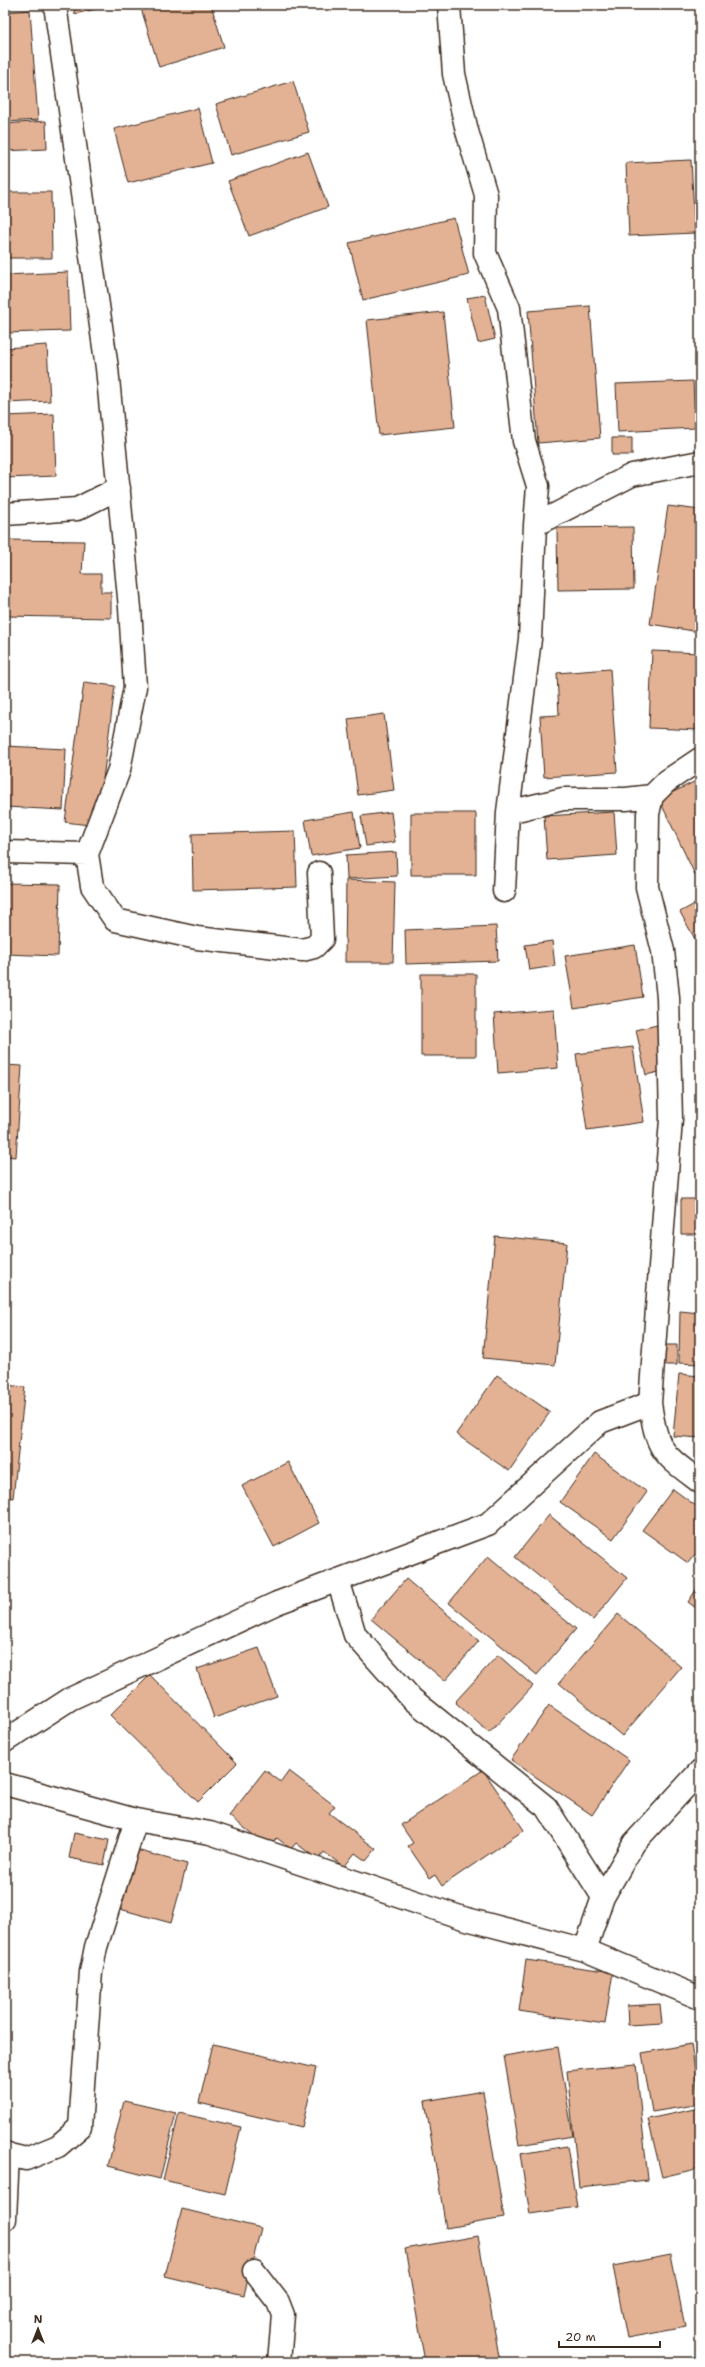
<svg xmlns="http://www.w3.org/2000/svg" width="705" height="2367" viewBox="0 0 705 2367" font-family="'Shantell Sans',sans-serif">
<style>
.building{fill:#e3b295;stroke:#3b2a1e}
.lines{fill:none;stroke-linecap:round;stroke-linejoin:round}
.minor-casing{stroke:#3b2a1e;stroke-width:25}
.minor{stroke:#fff;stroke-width:22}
</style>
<rect width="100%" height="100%" fill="#fff"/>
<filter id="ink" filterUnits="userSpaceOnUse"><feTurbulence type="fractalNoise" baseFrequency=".025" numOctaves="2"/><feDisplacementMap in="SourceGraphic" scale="8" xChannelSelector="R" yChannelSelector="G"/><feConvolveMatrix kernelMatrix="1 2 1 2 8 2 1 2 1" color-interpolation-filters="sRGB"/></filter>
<g filter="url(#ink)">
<path class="building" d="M 73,5 L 108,5 L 108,6 L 75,14 Z
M 140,5 L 211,5 L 224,47 L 159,67 Z
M 30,10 L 38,120 L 5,122 L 5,12 Z
M 293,81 L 309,132 L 231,155 L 216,104 Z
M 198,108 L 212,163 L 128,183 L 114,129 Z
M 46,121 L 47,149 L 5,151 L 5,124 Z
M 308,152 L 328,207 L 249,236 L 228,181 Z
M 691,160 L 695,233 L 629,236 L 626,163 Z
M 5,192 L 51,192 L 52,258 L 5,258 Z
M 454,218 L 469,275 L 363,300 L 349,243 Z
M 68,272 L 70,331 L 5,333 L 5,275 Z
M 485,295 L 495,339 L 478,343 L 467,298 Z
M 590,306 L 600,438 L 538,443 L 528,311 Z
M 443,312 L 455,427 L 379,435 L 367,320 Z
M 47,345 L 50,401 L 5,403 L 5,348 Z
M 693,381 L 695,428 L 618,432 L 616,384 Z
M 54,414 L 56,476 L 5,478 L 5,416 Z
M 612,438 L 632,438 L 632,455 L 612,455 Z
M 668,506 L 700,510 L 700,632 L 650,624 Z
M 633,527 L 634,589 L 558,590 L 557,528 Z
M 5,540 L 84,541 L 82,574 L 101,574 L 101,592 L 111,592 L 111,618 L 5,616 Z
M 652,651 L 700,653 L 700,730 L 649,728 Z
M 610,669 L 617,772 L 544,777 L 540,716 L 559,715 L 557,673 Z
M 84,682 L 115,686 L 97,826 L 65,822 Z
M 384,714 L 394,790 L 358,795 L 348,719 Z
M 5,746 L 66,749 L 63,810 L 5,807 Z
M 700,779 L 700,878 L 697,879 L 659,799 Z
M 354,812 L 360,848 L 311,856 L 305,820 Z
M 391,812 L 395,842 L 366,846 L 361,816 Z
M 614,812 L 617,855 L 547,860 L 544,816 Z
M 411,813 L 476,813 L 476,875 L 411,875 Z
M 295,831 L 297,887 L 193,890 L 192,834 Z
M 396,852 L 397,876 L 347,879 L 346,855 Z
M 346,880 L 395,882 L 393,962 L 345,962 Z
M 5,883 L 60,884 L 58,956 L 5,954 Z
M 700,901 L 700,948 L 680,912 Z
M 496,926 L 498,961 L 406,964 L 405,930 Z
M 552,941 L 555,966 L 529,970 L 525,945 Z
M 635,945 L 643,997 L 574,1008 L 565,956 Z
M 421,974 L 476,974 L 476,1056 L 421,1056 Z
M 554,1009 L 558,1068 L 498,1073 L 494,1014 Z
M 657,1025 L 667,1070 L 646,1075 L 636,1030 Z
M 633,1047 L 644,1122 L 587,1130 L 576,1054 Z
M 5,1065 L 22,1066 L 16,1157 L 5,1156 Z
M 681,1199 L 700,1199 L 700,1234 L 681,1234 Z
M 495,1236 L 567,1243 L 555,1365 L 483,1358 Z
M 680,1311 L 700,1313 L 700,1364 L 679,1363 Z
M 663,1345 L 677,1345 L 677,1365 L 663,1365 Z
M 679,1374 L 700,1376 L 700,1438 L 673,1436 Z
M 497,1375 L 550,1412 L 509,1471 L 456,1434 Z
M 5,1385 L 25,1387 L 13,1498 L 5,1497 Z
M 594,1454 L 647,1492 L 613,1539 L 560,1502 Z
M 288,1462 L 319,1523 L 274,1547 L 242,1486 Z
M 673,1489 L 700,1509 L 700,1548 L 688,1563 L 642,1530 Z
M 549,1515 L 627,1578 L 593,1620 L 515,1557 Z
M 488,1556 L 576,1629 L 537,1675 L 449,1603 Z
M 406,1579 L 479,1641 L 445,1681 L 371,1619 Z
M 700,1584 L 700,1611 L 688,1602 Z
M 618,1614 L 681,1667 L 622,1736 L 559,1683 Z
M 259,1648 L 277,1696 L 214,1718 L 197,1669 Z
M 498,1655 L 533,1686 L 489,1733 L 455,1702 Z
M 150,1675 L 237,1763 L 198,1802 L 110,1715 Z
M 549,1705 L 629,1760 L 592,1815 L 511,1760 Z
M 265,1770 L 281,1782 L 289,1771 L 335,1806 L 329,1813 L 376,1849 L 366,1861 L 355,1853 L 344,1867 L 324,1852 L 318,1860 L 296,1843 L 291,1849 L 277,1838 L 269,1847 L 229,1816 Z
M 483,1770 L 524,1830 L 442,1886 L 435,1875 L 430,1878 L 408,1846 L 413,1843 L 401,1825 Z
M 74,1833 L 109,1840 L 104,1865 L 69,1858 Z
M 133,1849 L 187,1864 L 171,1923 L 116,1908 Z
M 526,1960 L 613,1972 L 605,2024 L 519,2011 Z
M 660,2004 L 662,2023 L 628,2025 L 627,2006 Z
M 213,2044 L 316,2068 L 302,2127 L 199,2103 Z
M 691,2044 L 700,2104 L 652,2112 L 642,2053 Z
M 558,2047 L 573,2136 L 519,2145 L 504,2056 Z
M 636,2064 L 648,2180 L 579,2187 L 567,2071 Z
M 483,2091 L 504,2218 L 446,2228 L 425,2101 Z
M 124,2101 L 176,2113 L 160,2179 L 108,2166 Z
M 699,2108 L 700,2168 L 662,2177 L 648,2119 Z
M 179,2113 L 241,2127 L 225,2194 L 163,2180 Z
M 567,2146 L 577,2207 L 530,2214 L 520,2154 Z
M 182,2209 L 261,2228 L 244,2295 L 165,2276 Z
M 478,2236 L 500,2362 L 425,2362 L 405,2249 Z
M 671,2255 L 685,2327 L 627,2338 L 613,2266 Z"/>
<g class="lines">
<defs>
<path id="minor" d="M 55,5 L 107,368 L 130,608 L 135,687 L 119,770 L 87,854 L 92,886 L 115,920 L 197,938 L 302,950 L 314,947 L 322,939 L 319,873
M 449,5 L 454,74 L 467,131 L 486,195 L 485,253 L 509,308 L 524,441 L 538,486 L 535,525 L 632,475 L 700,462
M 5,514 L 77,509 L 119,488
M 700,759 L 667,781 L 652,796 L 648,814 L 647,887 L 663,951 L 668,997 L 671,1119 L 650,1403 C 657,1452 662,1453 700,1482
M 508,812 L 563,799 L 626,799 L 652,796
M 5,852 L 87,854
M 504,891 L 508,812 L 530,639 L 535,525
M 338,1580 L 355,1635 L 412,1699 L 546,1807 L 603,1897 L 585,1950
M 5,1741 L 70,1699 L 277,1603 L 488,1524 L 600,1422 L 650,1403
M 5,1784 L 136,1820 L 210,1833 L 463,1918 L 585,1950 L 700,1998
M 603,1897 L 634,1843 L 700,1771
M 5,2154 L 26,2159 L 58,2146 L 80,2127 L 91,1972 L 96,1947 L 136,1820
M 5,2219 L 8,2154
M 254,2271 L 278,2302 L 283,2315 L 279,2362"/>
</defs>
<use href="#minor" class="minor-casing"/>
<use href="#minor" class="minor"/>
</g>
</g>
<rect width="705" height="2367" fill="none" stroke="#fff" stroke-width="20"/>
<rect x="10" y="10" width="685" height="2347" fill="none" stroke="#3b2a1e" stroke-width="1.5" filter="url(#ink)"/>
<g transform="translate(38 2329)" stroke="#ffffff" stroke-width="3" paint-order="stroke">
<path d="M0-3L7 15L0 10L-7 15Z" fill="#3b2a1e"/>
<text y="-6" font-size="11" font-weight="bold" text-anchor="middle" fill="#3b2a1e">N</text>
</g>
<path d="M559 2341v6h101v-6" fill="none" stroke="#3b2a1e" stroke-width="2"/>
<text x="565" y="2341" font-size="12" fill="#3b2a1e" stroke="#ffffff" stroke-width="3" paint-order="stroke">20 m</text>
</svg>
